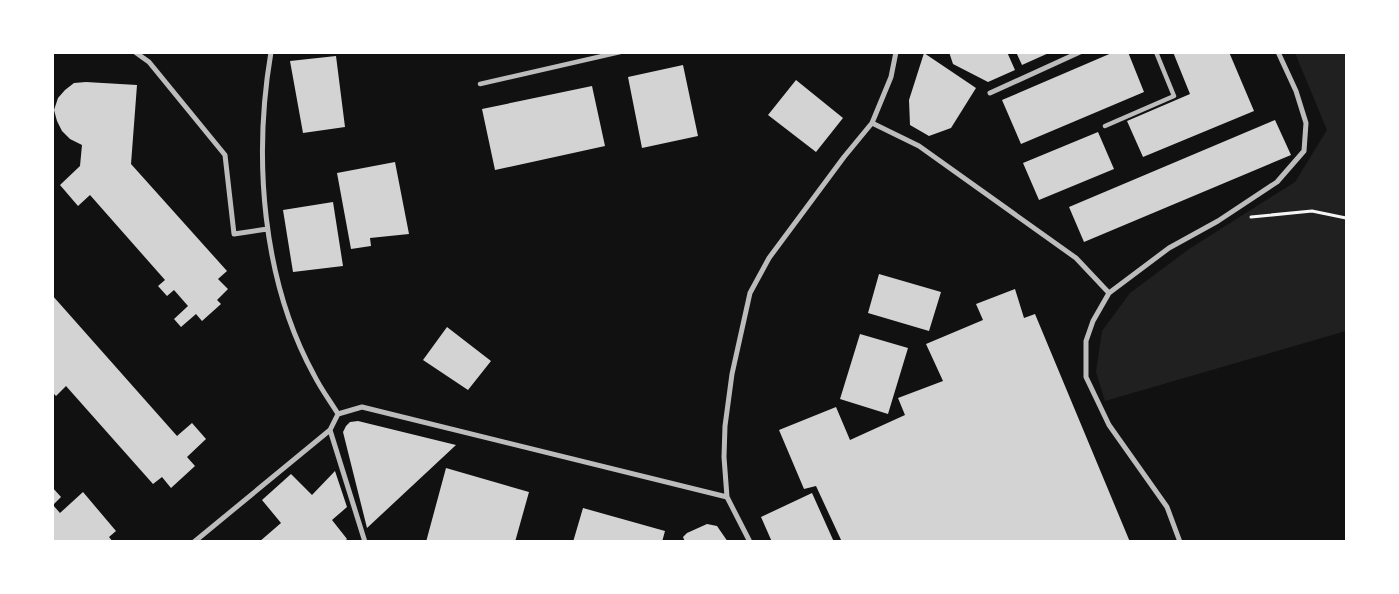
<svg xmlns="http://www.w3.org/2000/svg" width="1399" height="594" viewBox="0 0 1399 594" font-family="'IBM Plex Sans',sans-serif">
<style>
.green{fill:#202020}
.building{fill:#d3d3d3}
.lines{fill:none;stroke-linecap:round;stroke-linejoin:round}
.path{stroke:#f5f5f5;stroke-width:3}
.pedestrian{stroke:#bcbcbc;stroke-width:4.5}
.minor{stroke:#bcbcbc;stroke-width:5}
</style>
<rect width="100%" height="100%" fill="#111"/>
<path class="green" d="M 1295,53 L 1346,53 L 1346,331 L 1105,401 L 1096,372 L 1102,331 L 1130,293 L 1189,249 L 1295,182 L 1327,130 Z"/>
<path class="building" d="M 949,52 L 1007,52 L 1015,70 L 988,82 L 953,64 Z
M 1016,52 L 1051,52 L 1022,65 Z
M 1114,52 L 1128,52 L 1144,92 L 1021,144 L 1002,100 Z
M 1173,52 L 1229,52 L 1254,111 L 1143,157 L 1127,121 L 1190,94 Z
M 924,53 L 976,88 L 951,128 L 929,136 L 910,125 L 909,100 Z
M 336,56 L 345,127 L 303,133 L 290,61 Z
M 683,65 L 698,136 L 642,148 L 628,77 Z
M 796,80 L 843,118 L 816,152 L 768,115 Z
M 86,82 L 137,85 L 131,164 L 227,271 L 218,279 L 228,289 L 217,300 L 221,304 L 202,321 L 196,314 L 181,327 L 174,319 L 188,306 L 174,290 L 167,296 L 158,286 L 165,280 L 90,195 L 78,206 L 60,185 L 80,166 L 82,145 L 70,139 L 62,131 L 57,121 L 54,110 L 58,98 L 65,90 L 74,83 Z
M 592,86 L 605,146 L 495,170 L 482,109 Z
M 1275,120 L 1291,155 L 1084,242 L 1069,207 Z
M 1098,132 L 1114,169 L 1039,200 L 1023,163 Z
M 395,162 L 409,234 L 370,238 L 371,246 L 351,249 L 337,173 Z
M 333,202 L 343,266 L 293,272 L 283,210 Z
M 879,274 L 941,292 L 929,331 L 868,313 Z
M 1015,289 L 1024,318 L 1035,314 L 1130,542 L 842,542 L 816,486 L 804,489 L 779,430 L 836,407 L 850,440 L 905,415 L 898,398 L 943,381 L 926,344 L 983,320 L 976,304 Z
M 52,295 L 177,436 L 192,423 L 206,439 L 187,457 L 195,466 L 171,488 L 162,477 L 153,484 L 66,386 L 56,396 L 52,392 Z
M 447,327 L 491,361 L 468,390 L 423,360 Z
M 860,334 L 908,348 L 888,414 L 840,399 Z
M 358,421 L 456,445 L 367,528 L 343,432 L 346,426 L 350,422 Z
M 446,468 L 529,492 L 515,542 L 426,542 Z
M 335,471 L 347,507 L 332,520 L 347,539 L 344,542 L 259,542 L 281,523 L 262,500 L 291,474 L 312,495 Z
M 52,487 L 61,497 L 53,505 L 60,513 L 83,492 L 116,531 L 109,537 L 113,542 L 52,542 Z
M 812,493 L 834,542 L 772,542 L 761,517 Z
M 583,508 L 665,531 L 662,542 L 573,542 Z
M 707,524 L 717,526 L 728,542 L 685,542 L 683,537 L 687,533 Z"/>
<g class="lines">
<path class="path" d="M 1251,217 L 1312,211 L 1346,218"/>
<path class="pedestrian" d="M 480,84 L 620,52
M 1105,126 L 1174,96 L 1156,52"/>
<path class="minor" d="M 135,52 L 149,62 L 225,155 L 234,234 L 267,229
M 271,52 C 253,158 262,280 314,375 C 321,389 330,401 338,414
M 990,93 L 1080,52
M 872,123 L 919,146 L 1076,258 L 1109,293
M 338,414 L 362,407 L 727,497
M 338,414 L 330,430 L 365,542
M 194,542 L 330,430
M 750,542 L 727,497 L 724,457 L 725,426 L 732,374 L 750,293 L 769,258 L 844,157 L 872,123 L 891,77 L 896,52
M 1180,542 L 1167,507 L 1109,425 L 1086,377 L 1086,341 L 1093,321 L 1109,293 L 1169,248 L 1218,221 L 1277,182 L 1304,151 L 1306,123 L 1296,91 L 1278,52"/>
</g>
<rect width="1399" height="594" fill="none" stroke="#ffffff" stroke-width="108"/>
</svg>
